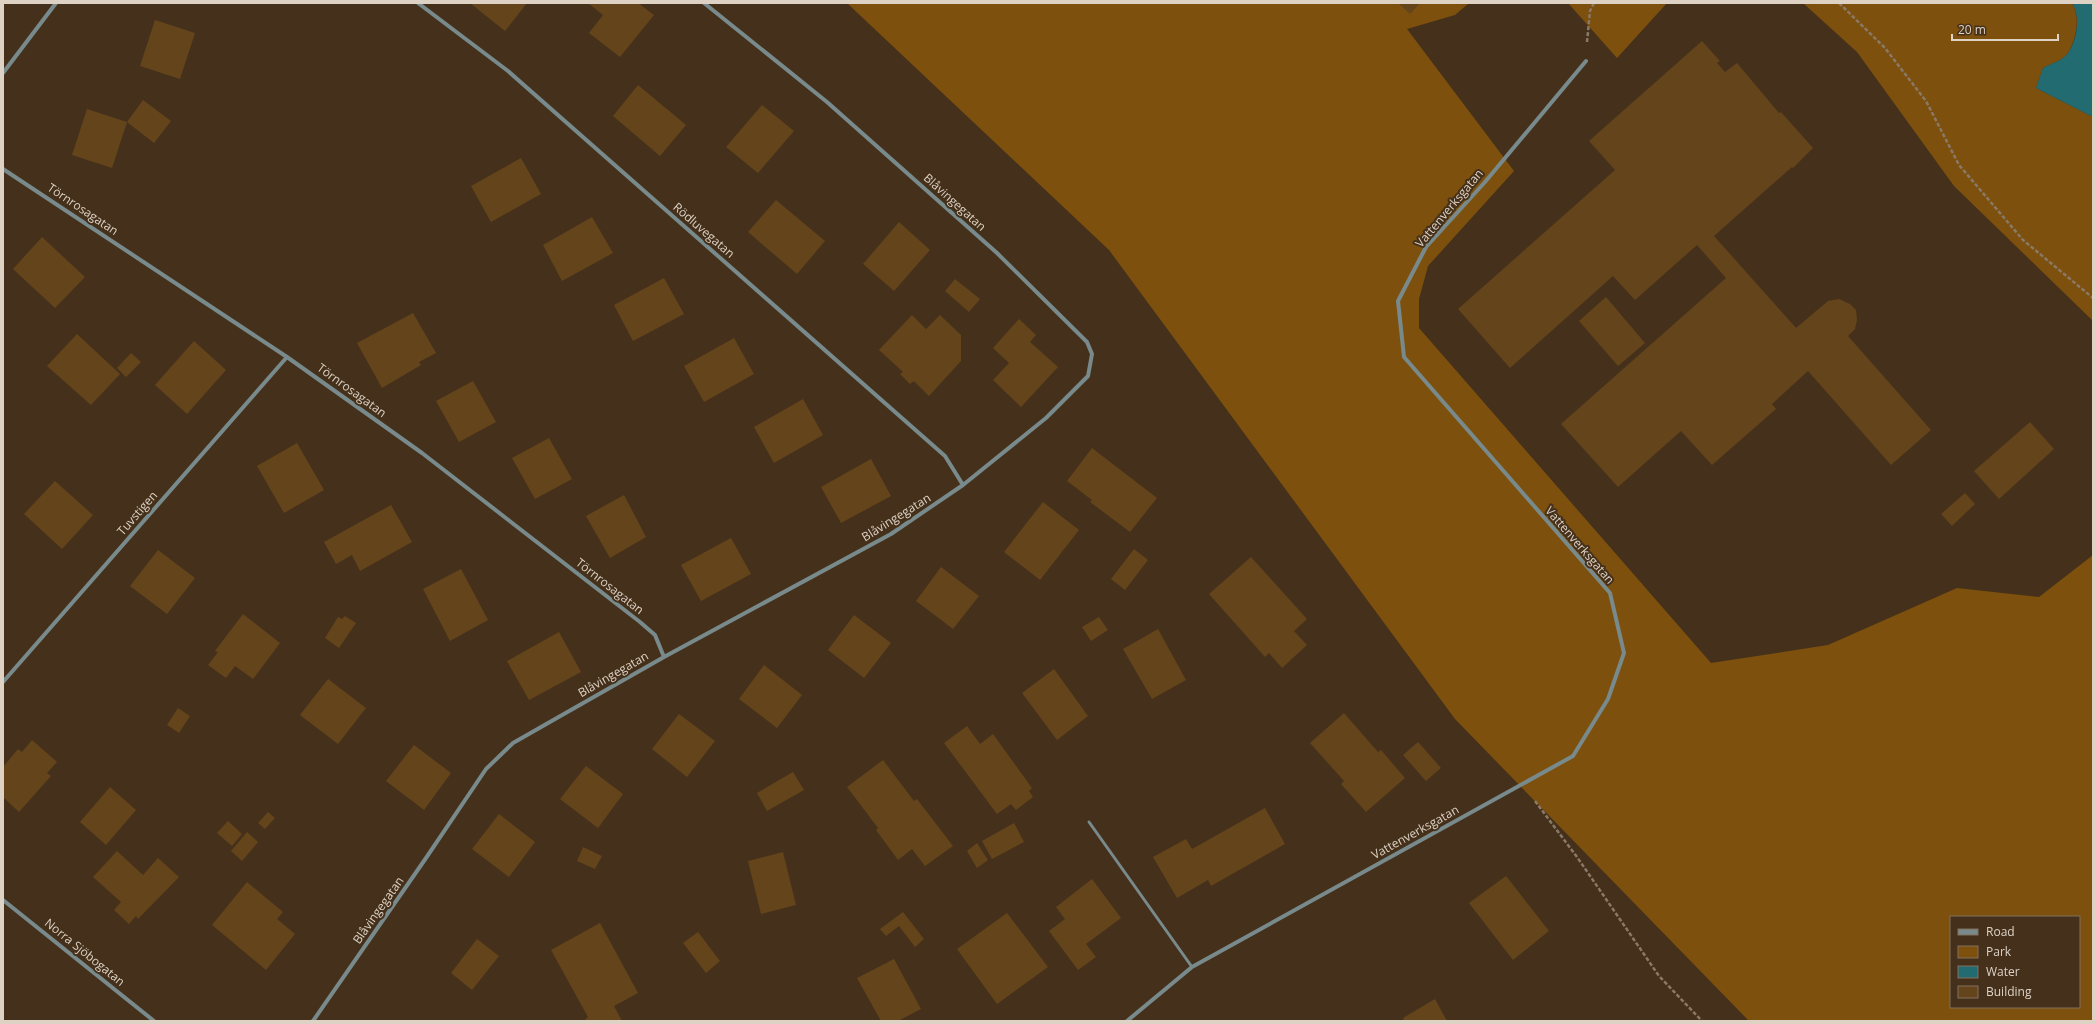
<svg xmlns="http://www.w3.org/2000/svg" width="2096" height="1024" viewBox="0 0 2096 1024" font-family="'Open Sans',sans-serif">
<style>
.green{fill:#7d500d;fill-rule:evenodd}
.water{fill:#226c71}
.building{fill:#64441b}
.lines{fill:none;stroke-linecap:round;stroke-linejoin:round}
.path{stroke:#8a7967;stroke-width:2.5;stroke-dasharray:4 2;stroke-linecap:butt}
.service{stroke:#788a8b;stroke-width:3}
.minor{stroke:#788a8b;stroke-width:4}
.labels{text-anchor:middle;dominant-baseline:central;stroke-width:4;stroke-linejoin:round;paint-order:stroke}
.street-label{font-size:12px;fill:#ded2c5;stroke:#45311b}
</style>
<rect width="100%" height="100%" fill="#45311b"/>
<path class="green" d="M 847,3 L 1469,3 L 1455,15 L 1407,29 L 1514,171 L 1428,266 L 1419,299 L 1419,328 L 1711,663 L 1828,645 L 1957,588 L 2039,597 L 2093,555 L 2093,1021 L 1749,1021 L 1455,719 L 1109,250 ZM 1951,917 L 2079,917 L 2079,1007 L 1951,1007 Z
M 1568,3 L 1667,3 L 1617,58 Z
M 1803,3 L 2072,3 C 2081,16 2076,40 2068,53 C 2064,60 2050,64 2043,68 L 2036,88 L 2093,117 L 2093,321 L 1954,186 L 1857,52 Z"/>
<path class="water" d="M 2072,3 L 2093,3 L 2093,117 L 2036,88 L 2043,68 C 2050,64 2064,60 2068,53 C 2077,40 2081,16 2072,3 Z"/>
<path class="building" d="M 470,3 L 527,3 L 505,31 Z
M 588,3 L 638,3 L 654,15 L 620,57 L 589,33 L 603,15 Z
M 1398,3 L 1420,3 L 1410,14 Z
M 155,20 L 195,33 L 180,79 L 140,66 Z
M 1702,41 L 1720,61 L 1717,63 L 1725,72 L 1737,63 L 1779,113 L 1781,112 L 1813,148 L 1793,168 L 1792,167 L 1714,236 L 1796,328 L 1828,301 L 1839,299 L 1850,304 L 1856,310 L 1857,320 L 1855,329 L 1848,336 L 1931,430 L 1891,465 L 1808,371 L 1772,404 L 1776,409 L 1712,465 L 1681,431 L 1618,487 L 1561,424 L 1726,278 L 1697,245 L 1635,300 L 1613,276 L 1510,368 L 1458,309 L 1615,170 L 1589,141 Z
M 638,85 L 686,125 L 660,156 L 613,116 Z
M 143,100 L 171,121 L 154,143 L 127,122 Z
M 762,105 L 794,131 L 758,173 L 726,147 Z
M 87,109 L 127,122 L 112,168 L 72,155 Z
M 521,158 L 541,194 L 491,222 L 471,186 Z
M 776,200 L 825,241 L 797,274 L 748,232 Z
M 592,217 L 613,253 L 562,281 L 543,245 Z
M 899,222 L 930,250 L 894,291 L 863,264 Z
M 42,237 L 85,277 L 55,308 L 13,269 Z
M 664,278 L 684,314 L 633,341 L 614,305 Z
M 955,279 L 980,299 L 969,312 L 945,291 Z
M 1606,297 L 1645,343 L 1618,366 L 1579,321 Z
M 413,313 L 436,353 L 419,362 L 421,365 L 382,388 L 357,343 Z
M 912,315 L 926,329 L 940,315 L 961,335 L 961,361 L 929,396 L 914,381 L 910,384 L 900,374 L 903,372 L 879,350 Z
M 1019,319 L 1036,335 L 1030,342 L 1058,367 L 1021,407 L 993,380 L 1009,363 L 993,348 Z
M 77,334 L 120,374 L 91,405 L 47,366 Z
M 734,338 L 754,374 L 704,402 L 684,366 Z
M 194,341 L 226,370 L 187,414 L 155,385 Z
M 131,353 L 141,362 L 126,377 L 117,368 Z
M 473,381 L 496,422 L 459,442 L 436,401 Z
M 803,399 L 823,435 L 774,463 L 754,427 Z
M 2030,422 L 2054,449 L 1999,499 L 1974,471 Z
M 549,438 L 572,479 L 535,499 L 512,458 Z
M 297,443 L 324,490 L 284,513 L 257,466 Z
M 1092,448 L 1157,498 L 1130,532 L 1090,502 L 1092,500 L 1067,481 Z
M 871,459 L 891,496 L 841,523 L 821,487 Z
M 55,481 L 93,515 L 62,549 L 24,514 Z
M 1965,493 L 1975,504 L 1952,526 L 1941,514 Z
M 624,495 L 646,537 L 610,558 L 586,516 Z
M 1043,502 L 1079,530 L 1040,580 L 1004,552 Z
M 391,505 L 412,542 L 360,571 L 352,555 L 336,564 L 324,542 Z
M 731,538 L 751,574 L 701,601 L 681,565 Z
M 1134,549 L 1148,560 L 1125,590 L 1111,579 Z
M 158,550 L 195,578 L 167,614 L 130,586 Z
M 1251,557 L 1307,619 L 1294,631 L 1307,645 L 1282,668 L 1269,653 L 1265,657 L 1209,594 Z
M 941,567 L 979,596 L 953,629 L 916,601 Z
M 461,569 L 488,620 L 450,641 L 423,589 Z
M 243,614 L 280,643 L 253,679 L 235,666 L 226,678 L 208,665 L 218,652 L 215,651 Z
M 854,615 L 891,643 L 864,678 L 828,650 Z
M 345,616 L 356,623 L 339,648 L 325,638 L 338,617 L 342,619 Z
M 1099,617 L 1108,630 L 1091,641 L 1082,627 Z
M 1158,629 L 1186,680 L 1152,699 L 1123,649 Z
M 559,632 L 581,672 L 529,700 L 507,661 Z
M 764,665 L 802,695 L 777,728 L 739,699 Z
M 1054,669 L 1088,716 L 1057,740 L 1022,693 Z
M 328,679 L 366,708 L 338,744 L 300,715 Z
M 178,708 L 190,716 L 179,733 L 167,725 Z
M 1344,713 L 1378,752 L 1381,750 L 1405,778 L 1366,812 L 1341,784 L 1344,781 L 1310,743 Z
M 679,714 L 715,741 L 687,777 L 652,749 Z
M 967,726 L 980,744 L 993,734 L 1032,788 L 1029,791 L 1033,797 L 1016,810 L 1011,804 L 997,814 L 944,743 Z
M 32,740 L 57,762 L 47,773 L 51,776 L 19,812 L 3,797 L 3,767 L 18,749 L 22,752 Z
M 1418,742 L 1441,768 L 1426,781 L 1403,755 Z
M 414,745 L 451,773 L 424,810 L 386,781 Z
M 883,760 L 914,801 L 917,799 L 953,846 L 925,866 L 912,849 L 898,860 L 876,830 L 878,828 L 847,787 Z
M 586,766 L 623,794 L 598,828 L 560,799 Z
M 793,772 L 804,790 L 767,811 L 757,793 Z
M 110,787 L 136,810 L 106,845 L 80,822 Z
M 1265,808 L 1285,844 L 1211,886 L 1208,880 L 1177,898 L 1153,857 L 1186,839 L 1192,849 Z
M 268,812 L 275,818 L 265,829 L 258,823 Z
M 499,814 L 535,842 L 509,877 L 472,849 Z
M 228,821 L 242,834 L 232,846 L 217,833 Z
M 1014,823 L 1024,842 L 992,859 L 982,841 Z
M 247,832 L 258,842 L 242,861 L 231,851 Z
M 977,843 L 988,860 L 977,868 L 967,851 Z
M 583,847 L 602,856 L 595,869 L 577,861 Z
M 117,851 L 143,875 L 158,858 L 179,877 L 138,919 L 136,916 L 129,924 L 114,910 L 121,902 L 93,877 Z
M 783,852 L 796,905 L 761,914 L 748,861 Z
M 1506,876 L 1549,931 L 1513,960 L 1469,903 Z
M 1092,879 L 1121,918 L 1086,944 L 1096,957 L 1078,970 L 1049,931 L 1065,919 L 1056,907 Z
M 247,882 L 283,912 L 277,919 L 295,934 L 266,970 L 212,925 Z
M 903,912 L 924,939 L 915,947 L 899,926 L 886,936 L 880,929 Z
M 1007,913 L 1048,967 L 997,1004 L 957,949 Z
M 600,923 L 638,993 L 614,1006 L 622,1021 L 584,1021 L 588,1017 L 551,950 Z
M 698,932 L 720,961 L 706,973 L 683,943 Z
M 477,939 L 499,956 L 472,990 L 451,973 Z
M 894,959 L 921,1009 L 898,1021 L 881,1021 L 857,978 Z
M 1435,999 L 1447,1021 L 1404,1021 L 1403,1018 Z"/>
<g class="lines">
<path class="path" d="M 1839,3 L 1885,48 L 1926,101 L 1959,165 L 2023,240 L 2093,298
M 1587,42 L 1590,11 L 1594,3
M 1535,801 L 1577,857 L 1659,976 L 1702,1021"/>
<path class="service" d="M 1089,822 L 1192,967"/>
<path class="minor" d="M 418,3 L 508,71 L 945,456 L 963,485
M 3,73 L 56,3
M 3,169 L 287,357 L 422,453 L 640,622 L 655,635 L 664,657
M 3,682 L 287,357
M 3,900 L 154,1021
M 313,1021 L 426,858 L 486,769 L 513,743 L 664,657 L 891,534 L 963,485 L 1046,418 L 1088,376 L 1092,354 L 1087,342 L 997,253 L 827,102 L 704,3
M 1127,1021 L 1192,967 L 1573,756 L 1608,699 L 1624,653 L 1610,593 L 1404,357 L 1398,301 L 1426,247 L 1485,182 L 1586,61"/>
</g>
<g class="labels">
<g class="street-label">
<text transform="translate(955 202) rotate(42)">Blåvingegatan</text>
<text transform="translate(1449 208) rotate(-50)">Vattenverksgatan</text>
<text transform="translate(83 209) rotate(34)">Törnrosagatan</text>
<text transform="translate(704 230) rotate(41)">Rödluvegatan</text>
<text transform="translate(352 390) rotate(36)">Törnrosagatan</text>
<text transform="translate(137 513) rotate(-49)">Tuvstigen</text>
<text transform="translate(896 517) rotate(-32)">Blåvingegatan</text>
<text transform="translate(1580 545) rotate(49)">Vattenverksgatan</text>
<text transform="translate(610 586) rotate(38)">Törnrosagatan</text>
<text transform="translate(613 674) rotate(-30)">Blåvingegatan</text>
<text transform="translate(1415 832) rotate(-29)">Vattenverksgatan</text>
<text transform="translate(378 910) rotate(-55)">Blåvingegatan</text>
<text transform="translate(85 952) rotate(39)">Norra Sjöbogatan</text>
</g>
</g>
<rect width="2096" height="1024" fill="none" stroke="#ded2c5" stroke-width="8"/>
<rect x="1950" y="916" width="130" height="92" fill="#45311b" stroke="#82715f"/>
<rect x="1958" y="929" width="20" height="6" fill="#788a8b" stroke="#82715f"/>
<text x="1986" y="936" font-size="12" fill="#ded2c5">Road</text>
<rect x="1958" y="946" width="20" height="12" fill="#7d500d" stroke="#82715f"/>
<text x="1986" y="956" font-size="12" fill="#ded2c5">Park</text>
<rect x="1958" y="966" width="20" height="12" fill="#226c71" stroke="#82715f"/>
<text x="1986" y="976" font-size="12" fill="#ded2c5">Water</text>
<rect x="1958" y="986" width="20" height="12" fill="#64441b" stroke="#82715f"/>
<text x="1986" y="996" font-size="12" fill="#ded2c5">Building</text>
<path d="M1952 34v6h106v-6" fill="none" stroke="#ded2c5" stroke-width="2"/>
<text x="1958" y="34" font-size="12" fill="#ded2c5" stroke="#45311b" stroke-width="3" paint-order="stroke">20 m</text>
</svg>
